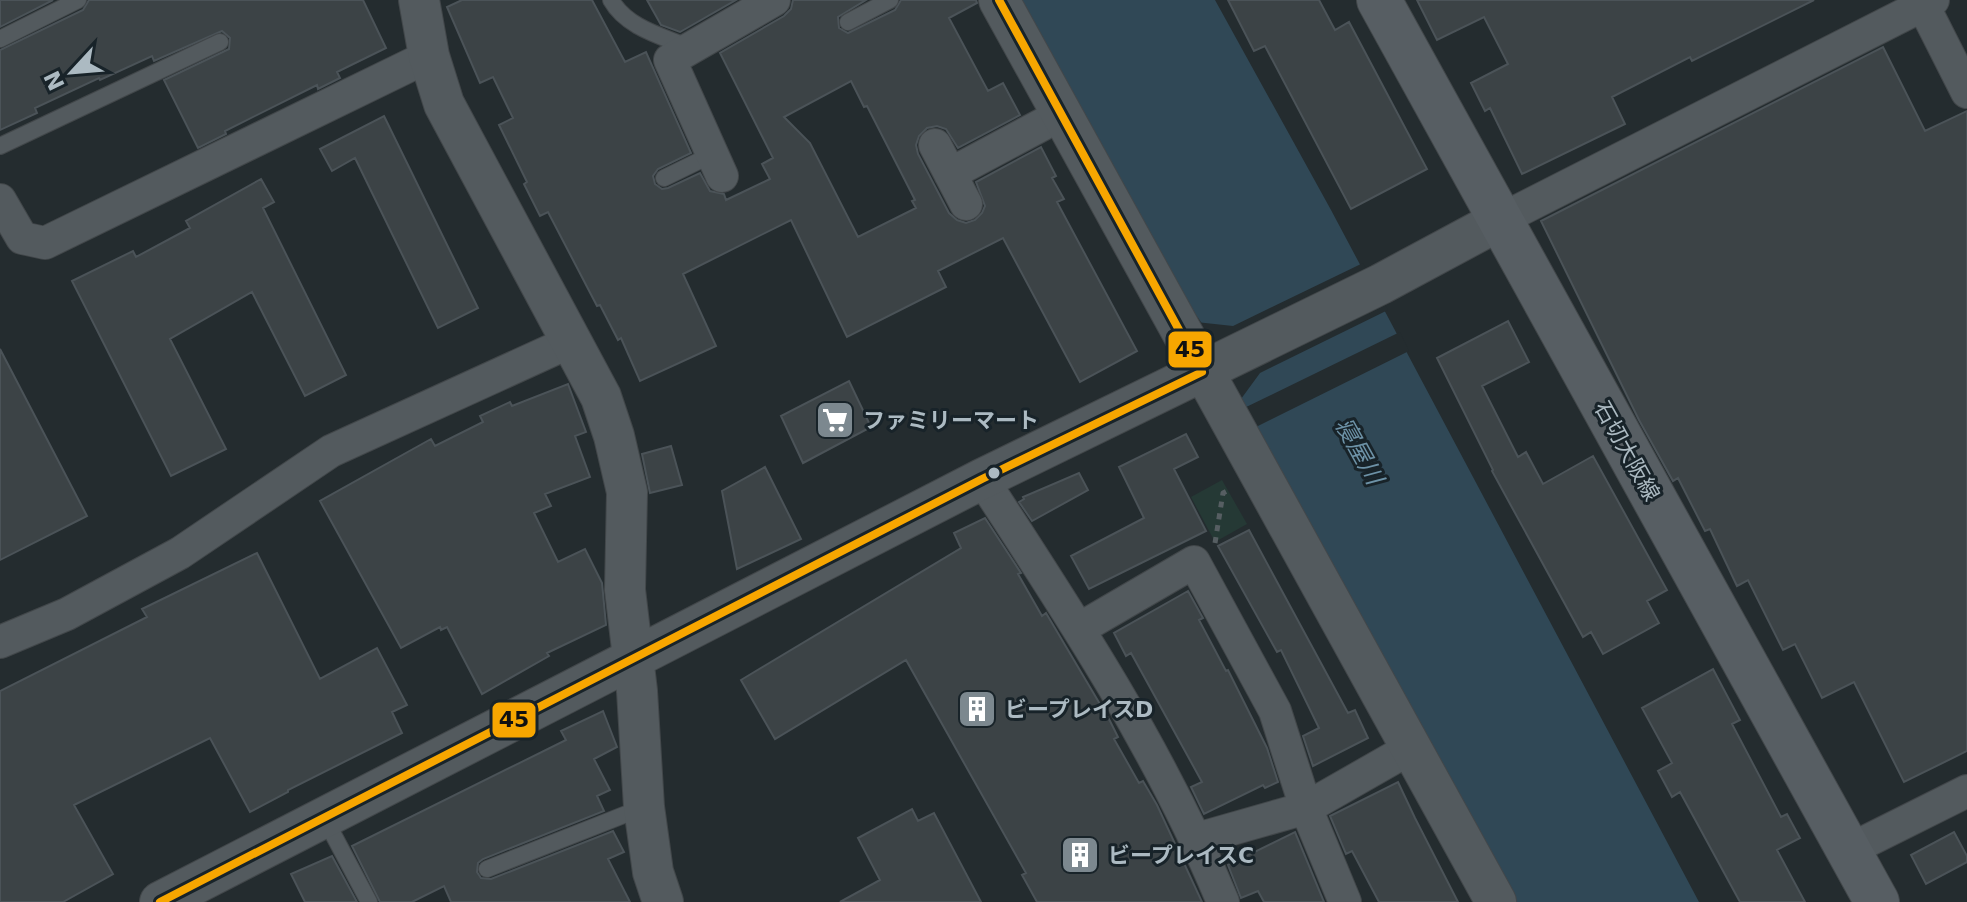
<svg xmlns="http://www.w3.org/2000/svg" width="1967" height="902" viewBox="0 0 1967 902" font-family="'DejaVu Sans','Noto Sans JP',sans-serif">
<style>
.green{fill:#253935}
.water{fill:#304856}
.pier{fill:#242c2f}
.building{fill:#3c4346;stroke:#4b5358;stroke-width:2;fill-rule:evenodd}
.lines{fill:none;stroke-linecap:round;stroke-linejoin:round}
.service-casing{stroke:#42474a;stroke-width:18}
.minor-casing{stroke:#42474a;stroke-width:34}
.tertiary-casing{stroke:#42474a;stroke-width:42}
.secondary-casing{stroke:#42474a;stroke-width:46}
.path{stroke:#565e62;stroke-width:5;stroke-dasharray:6 6;stroke-linecap:butt}
.service{stroke:#535a5e;stroke-width:16}
.minor{stroke:#535a5e;stroke-width:32}
.tertiary{stroke:#535a5e;stroke-width:40}
.secondary{stroke:#575e63;stroke-width:44}
.bus-1-casing{stroke:#182329;stroke-width:14}
.bus-1{stroke:#f7a600;stroke-width:8}
.bus-dot{fill:#acbac2;stroke:#182329;stroke-width:3}
.labels{text-anchor:middle;dominant-baseline:central;stroke-width:6;stroke-linejoin:round;paint-order:stroke}
.poi-label{font-size:22px;font-weight:bold;fill:#acbac2;stroke:#182329;text-anchor:start}
.street-label{font-size:22px;fill:#acbac2;stroke:#182329}
.water-label{font-size:24px;font-style:italic;fill:#6d92a7;stroke:#182329}
.line-badge{stroke:#182329;stroke-width:3}
.pale-badge-label{font-size:22px;text-anchor:middle;font-weight:bold;fill:#111}
</style>
<rect width="100%" height="100%" fill="#242c2f"/>
<path class="green" d="M 1222,480 L 1247,524 L 1215,542 L 1191,497 Z"/>
<path class="water" d="M 1018,0 L 1215,0 L 1331,210 L 1699,902 L 1514,902 L 1254,432 L 1201,322 L 1175,286 Z"/>
<path class="pier" d="M 1363,263 L 1388,310 L 1260,373 L 1241,399 L 1196,322 L 1233,326 Z
M 1400,332 L 1409,351 L 1250,430 L 1240,410 Z"/>
<path class="building" d="M 0,0 L 53,0 L 0,27 Z
M 89,0 L 363,0 L 386,48 L 337,72 L 340,78 L 318,89 L 317,85 L 225,131 L 226,134 L 198,148 L 164,80 L 229,49 L 230,38 L 222,31 L 154,61 L 152,56 L 100,80 L 99,78 L 35,108 L 37,113 L 0,130 L 0,50 L 83,10 Z
M 462,0 L 592,0 L 625,62 L 646,52 L 691,153 L 658,169 L 653,176 L 655,184 L 662,189 L 668,188 L 700,173 L 710,191 L 724,194 L 726,200 L 770,179 L 762,164 L 773,158 L 720,53 L 784,16 L 791,9 L 793,0 L 866,0 L 838,17 L 839,28 L 848,33 L 895,10 L 901,0 L 976,0 L 977,3 L 949,18 L 988,91 L 1003,83 L 1020,115 L 958,148 L 946,129 L 937,126 L 927,128 L 919,136 L 916,145 L 918,154 L 949,213 L 957,220 L 966,223 L 975,220 L 982,213 L 985,206 L 976,182 L 1041,147 L 1056,176 L 1052,178 L 1064,199 L 1057,202 L 1137,351 L 1080,382 L 1003,238 L 938,271 L 946,287 L 847,337 L 791,220 L 683,274 L 716,346 L 640,381 L 621,338 L 618,340 L 600,305 L 597,306 L 548,212 L 540,216 L 524,184 L 527,182 L 499,125 L 513,118 L 493,77 L 480,83 L 447,7 ZM 851,81 L 864,107 L 867,106 L 915,200 L 912,201 L 916,208 L 858,237 L 810,143 L 784,117 Z
M 647,0 L 736,0 L 680,32 L 661,25 Z
M 1228,0 L 1319,0 L 1335,30 L 1349,22 L 1427,169 L 1351,209 L 1265,46 L 1254,51 Z
M 1417,0 L 1814,0 L 1692,61 L 1690,57 L 1612,97 L 1625,124 L 1522,174 L 1490,108 L 1485,111 L 1471,83 L 1508,64 L 1484,17 L 1437,40 Z
M 1883,47 L 1925,131 L 1967,111 L 1967,751 L 1904,782 L 1854,682 L 1822,698 L 1795,644 L 1783,650 L 1748,580 L 1737,586 L 1710,529 L 1705,531 L 1678,478 L 1673,481 L 1639,420 L 1541,221 Z
M 384,116 L 478,308 L 438,328 L 355,158 L 332,171 L 320,149 Z
M 261,179 L 274,202 L 263,208 L 346,375 L 305,396 L 252,292 L 170,339 L 226,449 L 171,476 L 72,281 L 133,251 L 136,257 L 190,228 L 186,221 Z
M 1508,321 L 1529,362 L 1482,386 L 1518,457 L 1526,452 L 1543,484 L 1593,456 L 1667,590 L 1647,601 L 1659,623 L 1603,654 L 1591,632 L 1583,637 L 1492,471 L 1493,470 L 1437,358 Z
M 0,349 L 87,516 L 0,560 Z
M 849,381 L 871,427 L 803,463 L 781,416 Z
M 568,384 L 586,432 L 575,436 L 590,477 L 545,494 L 551,506 L 534,513 L 558,562 L 585,549 L 602,583 L 606,625 L 547,653 L 549,656 L 482,694 L 447,627 L 441,630 L 440,627 L 401,648 L 320,501 L 431,439 L 435,446 L 483,422 L 480,416 L 510,402 L 512,406 Z
M 1186,434 L 1198,457 L 1174,469 L 1206,531 L 1089,589 L 1071,556 L 1144,518 L 1119,467 Z
M 671,446 L 682,485 L 650,493 L 642,454 Z
M 765,467 L 801,539 L 737,569 L 722,491 Z
M 1079,473 L 1088,490 L 1032,521 L 1019,502 L 1024,499 L 1023,497 Z
M 985,518 L 1021,573 L 1018,574 L 1042,616 L 1046,613 L 1110,721 L 1118,737 L 1114,739 L 1139,783 L 1143,781 L 1157,805 L 1202,902 L 1037,902 L 1022,875 L 1026,873 L 906,660 L 775,739 L 741,680 L 961,548 L 954,533 Z
M 1249,530 L 1348,713 L 1355,710 L 1368,738 L 1313,766 L 1303,736 L 1319,728 L 1281,650 L 1277,652 L 1218,546 Z
M 257,553 L 320,679 L 377,648 L 407,705 L 392,712 L 402,733 L 288,790 L 288,792 L 250,812 L 210,738 L 74,805 L 113,874 L 63,902 L 0,902 L 0,691 L 147,617 L 142,609 Z
M 1188,591 L 1203,618 L 1199,620 L 1226,671 L 1228,670 L 1267,748 L 1278,782 L 1265,788 L 1263,785 L 1204,814 L 1191,787 L 1202,782 L 1131,653 L 1126,656 L 1114,633 Z
M 1713,669 L 1740,720 L 1732,724 L 1781,817 L 1787,814 L 1800,838 L 1777,850 L 1805,902 L 1740,902 L 1680,792 L 1672,797 L 1658,771 L 1672,763 L 1642,708 Z
M 603,711 L 617,747 L 594,759 L 610,790 L 597,796 L 604,811 L 483,859 L 478,863 L 477,872 L 481,878 L 491,879 L 613,831 L 624,852 L 608,859 L 630,902 L 451,902 L 444,886 L 412,902 L 380,902 L 352,846 L 566,740 L 561,731 Z
M 1398,782 L 1415,818 L 1458,902 L 1379,902 L 1352,851 L 1346,854 L 1330,816 Z
M 912,809 L 918,821 L 934,813 L 981,902 L 840,902 L 880,880 L 858,838 Z
M 1295,832 L 1324,902 L 1264,902 L 1258,891 L 1241,898 L 1228,865 Z
M 1954,832 L 1967,856 L 1967,862 L 1926,884 L 1911,855 Z
M 332,856 L 357,902 L 305,902 L 291,874 Z"/>
<g class="lines">
<defs>
<path id="service" d="M 611,0 C 627,28 662,36 690,48
M 848,22 L 890,0
M 0,39 L 78,0
M 0,146 L 220,42
M 664,178 L 713,154
M 325,819 L 369,902
M 487,869 L 644,807"/>
<path id="minor" d="M 1923,5 L 1967,92
M 935,145 L 966,204
M 950,174 L 1062,114
M 722,176 L 670,60 L 774,0
M 0,200 L 22,238 L 45,243 L 429,56
M 1500,220 L 1933,0
M 982,479 C 1071,615 1161,752 1223,902
M 1079,629 L 1194,562 L 1275,711 L 1306,808 L 1345,902
M 0,642 L 67,614 L 180,553 L 331,451 L 572,341
M 1197,839 L 1306,808 L 1411,748
M 1849,850 L 1967,791"/>
<path id="tertiary" d="M 419,0 L 429,56 L 444,104 L 601,397 L 614,436 L 627,492 L 625,590 L 637,691 L 644,807 L 653,872 L 663,902
M 999,0 L 1496,902
M 160,902 L 982,479 L 1381,284 L 1500,220"/>
<path id="secondary" d="M 1379,0 L 1877,902"/>
</defs>
<use href="#service" class="service-casing"/>
<use href="#minor" class="minor-casing"/>
<use href="#tertiary" class="tertiary-casing"/>
<use href="#secondary" class="secondary-casing"/>
<path class="path" d="M 1215,543 L 1223,493 L 1229,490"/>
<use href="#service" class="service"/>
<use href="#minor" class="minor"/>
<use href="#tertiary" class="tertiary"/>
<use href="#secondary" class="secondary"/>
<defs>
<path id="bus-1" d="M 160,902 L 982,479 L 1202,372 L 999,0"/>
</defs>
<use href="#bus-1" class="bus-1-casing"/>
<use href="#bus-1" class="bus-1"/>
</g>
<defs>
<symbol id="supermarket-square" viewBox="-11 -11 22 22"><rect x="-9" y="-9" width="18" height="18" rx="4" fill="#7c888f" stroke="#182329"/><path d="M-6-5.5h2.5l.6 2H6L4.5 2H-2.5L-4.4-4H-6ZM-1.5 3.2a1.3 1.3 0 1 0 .1 0ZM3 3.2a1.3 1.3 0 1 0 .1 0Z" fill="#fff"/></symbol>
<symbol id="building-square" viewBox="-11 -11 22 22"><rect x="-9" y="-9" width="18" height="18" rx="4" fill="#7c888f" stroke="#182329"/><path d="M-4-6H4V6H1V3H-1V6H-4ZM-2.5-4.3h1.7v1.8h-1.7ZM.8-4.3h1.7v1.8H.8ZM-2.5-1h1.7V.8h-1.7ZM.8-1h1.7V.8H.8Z" fill="#fff"/></symbol>
</defs>
<g fill-rule="evenodd">
<use href="#supermarket-square" x="813" y="398" width="44" height="44"/>
<use href="#building-square" x="955" y="687" width="44" height="44"/>
<use href="#building-square" x="1058" y="833" width="44" height="44"/>
</g>
<circle class="bus-dot" cx="994" cy="473" r="7"/>
<g class="labels">
<g class="poi-label">
<text x="863" y="420">ファミリーマート</text>
<text x="1005" y="709">ビープレイスD</text>
<text x="1108" y="855">ビープレイスC</text>
</g>
<g class="street-label">
<text transform="translate(1627 451) rotate(61)">石切大阪線</text>
</g>
<g class="water-label">
<text transform="translate(1359 451) rotate(61)">寝屋川</text>
</g>
</g>
<g class="line-badge">
<rect x="1167" y="330" width="46" height="39" rx="8" fill="#f7a600"/>
<rect x="491" y="701" width="46" height="38" rx="8" fill="#f7a600"/>
</g>
<g class="pale-badge-label">
<text x="1190" y="357">45</text>
<text x="514" y="727">45</text>
</g>
<g transform="translate(72 72) rotate(244)" stroke="#182329" stroke-width="6" paint-order="stroke">
<path d="M0-6L14 30L0 20L-14 30Z" fill="#acbac2"/>
<text y="-12" font-size="22" font-weight="bold" text-anchor="middle" fill="#acbac2">N</text>
</g>
</svg>
